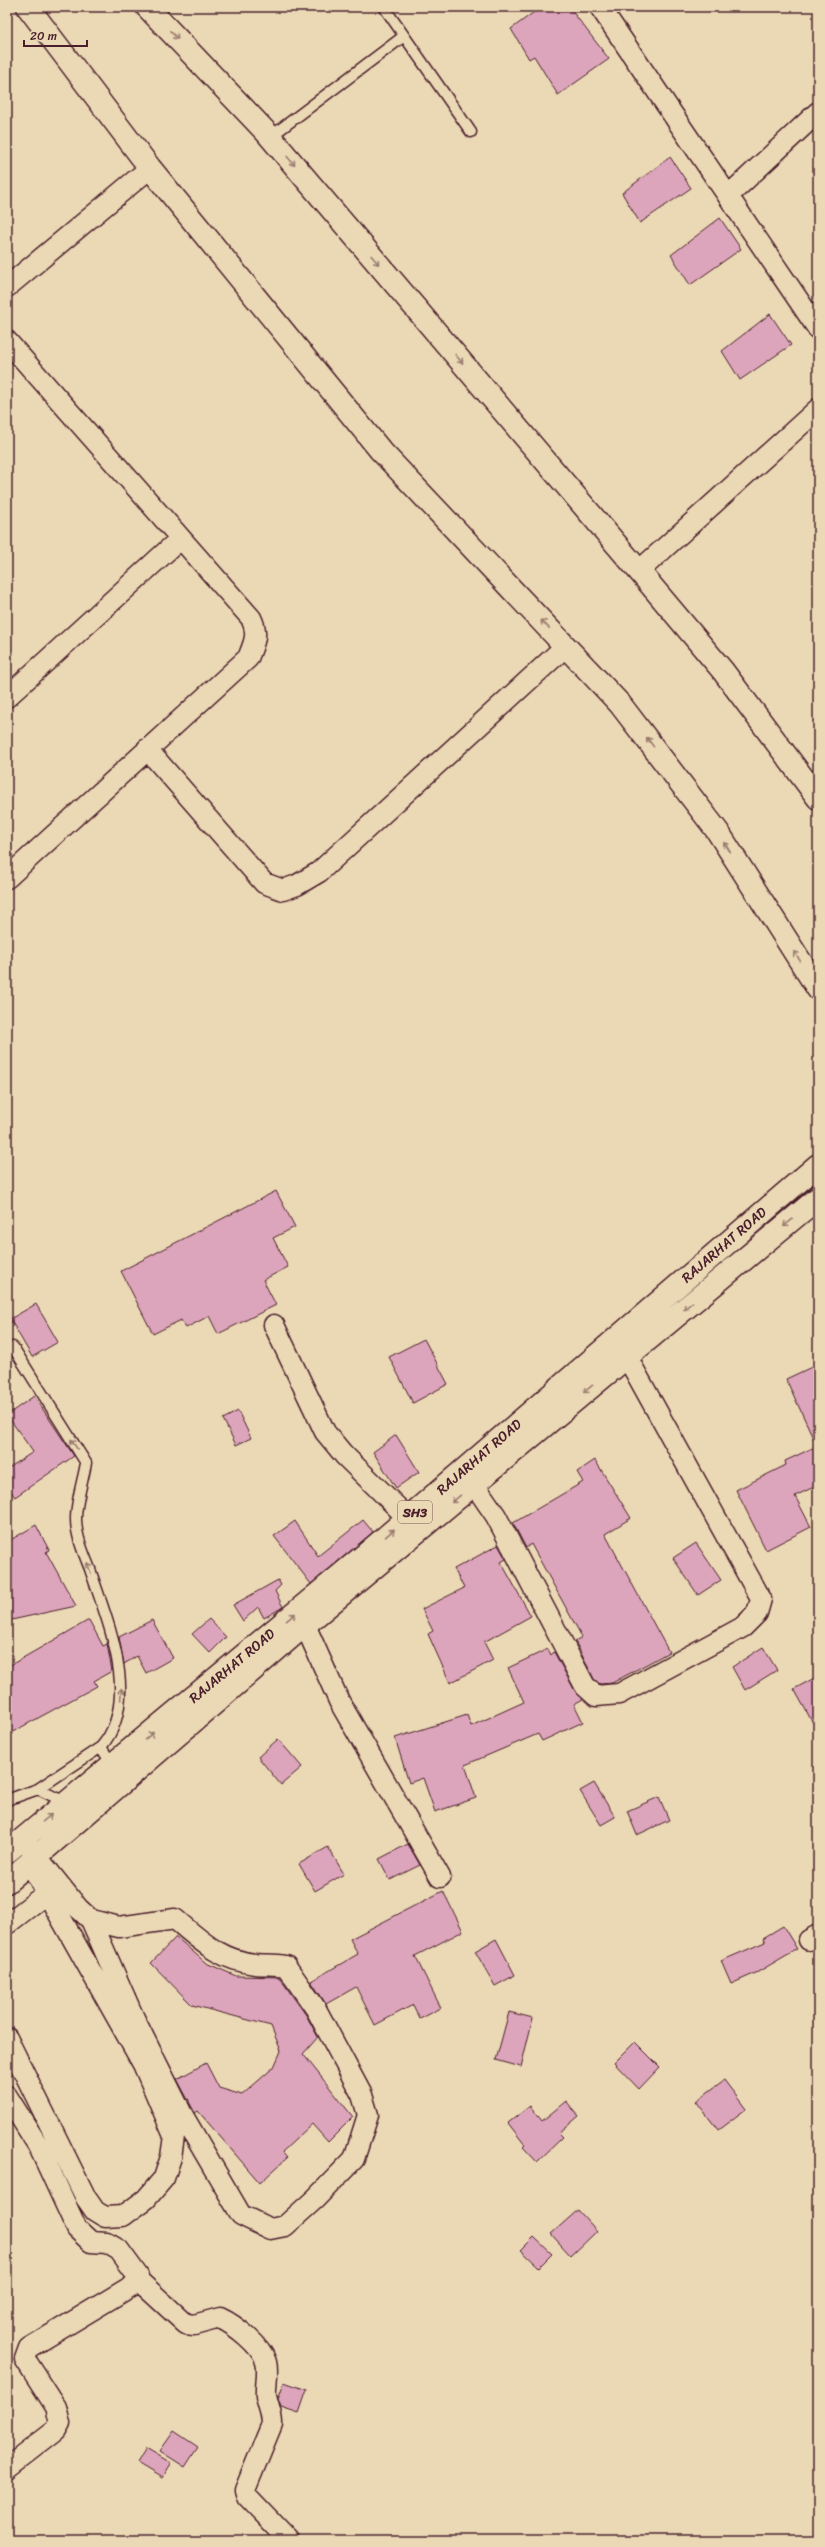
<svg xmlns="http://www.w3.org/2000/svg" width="825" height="2547" viewBox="0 0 825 2547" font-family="Sriracha,sans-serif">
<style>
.building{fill:#dca5bb;stroke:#4a1f2b}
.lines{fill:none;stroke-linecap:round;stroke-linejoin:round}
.service-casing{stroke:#4a1f2b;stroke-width:13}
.minor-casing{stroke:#4a1f2b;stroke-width:23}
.secondary-casing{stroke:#4a1f2b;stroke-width:25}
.primary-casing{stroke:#4a1f2b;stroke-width:25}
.service{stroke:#ebd9b6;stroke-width:10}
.minor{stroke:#ebd9b6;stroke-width:20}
.secondary{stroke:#ebd9b6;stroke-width:22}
.primary{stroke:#ebd9b6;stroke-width:22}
.oneway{stroke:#9a7c70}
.labels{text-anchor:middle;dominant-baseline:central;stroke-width:3.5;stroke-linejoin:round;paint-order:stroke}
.shield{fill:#ebd9b6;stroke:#7a5755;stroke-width:1}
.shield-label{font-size:13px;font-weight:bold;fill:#4a1f2b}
.street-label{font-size:14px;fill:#4a1f2b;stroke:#ebd9b6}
</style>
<rect width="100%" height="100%" fill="#ebd9b6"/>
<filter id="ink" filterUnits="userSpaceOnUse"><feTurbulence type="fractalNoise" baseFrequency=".025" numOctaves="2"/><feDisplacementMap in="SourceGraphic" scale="8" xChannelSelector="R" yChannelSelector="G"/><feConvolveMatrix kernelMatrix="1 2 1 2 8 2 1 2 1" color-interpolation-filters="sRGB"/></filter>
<g filter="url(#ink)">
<path class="building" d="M 541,7 L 569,7 L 609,59 L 558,95 L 534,56 L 529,59 L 511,29 Z
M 670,157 L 691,188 L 640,223 L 622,193 Z
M 720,218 L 741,249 L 690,285 L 671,255 Z
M 770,314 L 791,345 L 740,380 L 722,351 Z
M 276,1191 L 295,1227 L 273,1238 L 288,1267 L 263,1280 L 276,1305 L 218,1334 L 209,1316 L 186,1328 L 181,1320 L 153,1334 L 121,1271 Z
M 36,1304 L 58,1342 L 32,1357 L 10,1319 Z
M 424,1339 L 448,1384 L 413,1403 L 389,1357 Z
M 818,1364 L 818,1485 L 795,1496 L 811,1527 L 766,1550 L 736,1490 L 786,1465 L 785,1461 L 817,1446 L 786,1379 Z
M 34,1396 L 74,1456 L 15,1497 L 7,1486 L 7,1469 L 33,1452 L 7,1415 Z
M 238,1411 L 251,1438 L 236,1445 L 223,1419 Z
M 396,1435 L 419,1472 L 396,1488 L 373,1452 Z
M 595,1460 L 631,1518 L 605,1534 L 669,1652 L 612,1683 L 600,1684 L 594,1679 L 575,1641 L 582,1637 L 531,1544 L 526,1548 L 513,1523 L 583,1482 L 577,1472 Z
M 363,1520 L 373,1532 L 311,1584 L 274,1536 L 295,1521 L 318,1556 Z
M 36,1525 L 49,1550 L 46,1552 L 76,1606 L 7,1621 L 7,1542 Z
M 696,1543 L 721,1580 L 698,1595 L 673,1558 Z
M 498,1545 L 506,1559 L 501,1562 L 531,1616 L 484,1642 L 493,1660 L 450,1683 L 428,1634 L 433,1631 L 422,1609 L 464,1588 L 454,1569 Z
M 278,1580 L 281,1585 L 275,1591 L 283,1607 L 264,1618 L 258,1607 L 243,1621 L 233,1605 Z
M 209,1619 L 226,1637 L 210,1653 L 192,1634 Z
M 89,1620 L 103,1646 L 107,1644 L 112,1671 L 94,1681 L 97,1686 L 7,1735 L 7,1667 Z
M 152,1620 L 173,1658 L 146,1673 L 137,1656 L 124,1664 L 119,1637 Z
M 763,1647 L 777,1670 L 745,1690 L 732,1667 Z
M 548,1649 L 551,1655 L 554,1652 L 575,1691 L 583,1699 L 574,1704 L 583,1722 L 542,1741 L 538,1734 L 465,1765 L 476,1798 L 435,1812 L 423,1778 L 409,1783 L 395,1738 L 467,1715 L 471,1726 L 524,1702 L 508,1668 Z
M 818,1676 L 818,1732 L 794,1689 Z
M 278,1739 L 302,1767 L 281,1785 L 258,1757 Z
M 594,1783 L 615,1817 L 601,1825 L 580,1791 Z
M 659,1797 L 669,1820 L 637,1835 L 627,1811 Z
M 408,1844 L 420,1865 L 390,1880 L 379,1859 Z
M 328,1847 L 344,1874 L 315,1891 L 299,1864 Z
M 443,1891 L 463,1931 L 415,1956 L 441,2008 L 420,2019 L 413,2005 L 375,2025 L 356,1987 L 326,2004 L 311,1981 L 358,1954 L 350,1939 Z
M 783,1926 L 797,1949 L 758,1972 L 731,1984 L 721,1961 L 765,1942 L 763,1938 Z
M 176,1937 L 206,1963 L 236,1976 L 279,1977 L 306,2015 L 318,2037 L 303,2054 L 353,2117 L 328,2142 L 312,2124 L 282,2152 L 287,2158 L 260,2183 L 198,2111 L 195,2113 L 177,2079 L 206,2063 L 219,2088 L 242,2095 L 274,2067 L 281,2051 L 271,2026 L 192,2005 L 151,1963 Z
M 496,1939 L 515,1975 L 495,1986 L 475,1951 Z
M 509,2012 L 533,2018 L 521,2067 L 496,2060 Z
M 635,2042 L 660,2067 L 639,2089 L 614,2063 Z
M 724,2080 L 746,2109 L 718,2130 L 696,2101 Z
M 566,2101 L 579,2116 L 559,2133 L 563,2137 L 537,2162 L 523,2147 L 525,2145 L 508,2123 L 530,2106 L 542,2121 Z
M 578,2210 L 597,2231 L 571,2256 L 551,2234 Z
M 534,2237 L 552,2254 L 539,2267 L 521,2250 Z
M 284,2382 L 307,2390 L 299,2413 L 281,2407 L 278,2399 Z
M 174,2431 L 198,2447 L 185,2467 L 160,2451 Z
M 146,2448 L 171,2463 L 162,2478 L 137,2463 Z"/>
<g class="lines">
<defs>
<path id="service" d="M 384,7 L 471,132
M 270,137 L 404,36
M 7,1351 L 13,1347 L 86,1463 C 83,1481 76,1501 76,1519 C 76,1536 84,1554 90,1569 C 107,1621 142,1700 101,1747 L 113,1766
M 38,1789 L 101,1747
M 7,1800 L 38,1789 L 65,1802"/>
<path id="minor" d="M 600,7 L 818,329
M 728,196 L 818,112
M 7,287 L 150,168
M 7,341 L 251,618 C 259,634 254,643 248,658 L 7,878
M 639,571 L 818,409
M 7,697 L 180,539
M 147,749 L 264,883 L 283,890 L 297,885 L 319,872 L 566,646
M 274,1325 L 325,1432 L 344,1455 L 408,1518
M 474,1484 L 496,1516 L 585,1686 L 596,1696 L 619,1694 L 743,1627 L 757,1613 L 761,1599 L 627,1357
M 305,1625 L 339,1701 L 440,1877
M 26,1843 L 78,1908 L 91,1920 L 119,1927 L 175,1919 C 201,1941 220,1960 255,1964 C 266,1965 275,1964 286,1966 L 316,2009 L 362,2095 L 368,2115 L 354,2159 L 315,2199 L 285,2226 L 270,2229 L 241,2215 L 182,2114 L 134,2018 L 91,1920
M 7,1924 L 47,1893
M 809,1940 L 818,1935
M 7,2038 L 86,2198 L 95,2211 L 105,2217 L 123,2216 L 146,2199 L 164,2178 L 171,2157 L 174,2136 L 143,2064 L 30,1863
M 7,2096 L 39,2147 L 77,2229 L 91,2242 L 107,2243 L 119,2250 L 138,2276 L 135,2284 L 29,2348 L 25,2359 L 56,2407 L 60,2423 L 56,2430 L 7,2468
M 138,2280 L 186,2324 L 194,2325 L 220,2318 C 235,2325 261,2345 266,2362 C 269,2373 265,2385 266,2396 C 268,2406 272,2414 272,2424 L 245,2490 L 247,2496 L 289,2540"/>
<path id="secondary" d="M 28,7 L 150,168 L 381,451 L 620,704 L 718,832 L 818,989
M 147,7 L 266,132 L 639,571 L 723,671 L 818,798"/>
<path id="primary" d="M 7,1852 L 367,1553 L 818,1165
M 7,1882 L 305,1625 L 818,1198"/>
</defs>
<use href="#service" class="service-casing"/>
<use href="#minor" class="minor-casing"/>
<use href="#secondary" class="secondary-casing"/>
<use href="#primary" class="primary-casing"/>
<use href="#service" class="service"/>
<use href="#minor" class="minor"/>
<use href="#secondary" class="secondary"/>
<use href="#primary" class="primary"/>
</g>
<defs><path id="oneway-shaft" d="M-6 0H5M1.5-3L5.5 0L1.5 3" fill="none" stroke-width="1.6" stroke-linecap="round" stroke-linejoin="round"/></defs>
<g class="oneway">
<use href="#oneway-shaft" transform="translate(174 35) rotate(46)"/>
<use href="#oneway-shaft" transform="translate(291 161) rotate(50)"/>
<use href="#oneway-shaft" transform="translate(375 260) rotate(50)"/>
<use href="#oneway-shaft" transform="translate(459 359) rotate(50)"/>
<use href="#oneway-shaft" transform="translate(545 624) rotate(-134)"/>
<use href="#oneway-shaft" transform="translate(650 742) rotate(-127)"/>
<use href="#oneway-shaft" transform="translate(727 847) rotate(-123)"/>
<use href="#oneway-shaft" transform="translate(797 956) rotate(-123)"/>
<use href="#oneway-shaft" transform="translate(788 1223) rotate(140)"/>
<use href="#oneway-shaft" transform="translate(688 1306) rotate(140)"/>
<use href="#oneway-shaft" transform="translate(588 1389) rotate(140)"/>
<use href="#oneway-shaft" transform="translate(74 1444) rotate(-123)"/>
<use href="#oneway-shaft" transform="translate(456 1499) rotate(140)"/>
<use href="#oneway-shaft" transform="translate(390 1533) rotate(-41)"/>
<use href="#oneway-shaft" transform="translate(89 1568) rotate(-109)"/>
<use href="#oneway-shaft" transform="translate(291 1617) rotate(-40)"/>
<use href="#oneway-shaft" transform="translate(121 1694) rotate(-86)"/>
<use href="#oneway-shaft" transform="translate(149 1736) rotate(-40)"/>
<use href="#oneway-shaft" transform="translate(47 1818) rotate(-40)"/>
</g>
</g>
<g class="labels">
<rect class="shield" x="398" y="1501" width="34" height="22" rx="3"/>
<g class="shield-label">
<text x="415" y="1512">SH3</text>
</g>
<g class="street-label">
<text transform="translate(724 1245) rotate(-41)">RAJARHAT ROAD</text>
<text transform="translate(479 1457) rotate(-41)">RAJARHAT ROAD</text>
<text transform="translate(232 1666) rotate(-40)">RAJARHAT ROAD</text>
</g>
</g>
<rect width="825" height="2547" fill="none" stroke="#ebd9b6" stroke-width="24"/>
<rect x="12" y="12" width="801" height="2523" fill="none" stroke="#4a1f2b" stroke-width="1.5" filter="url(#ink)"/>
<path d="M24 40v6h63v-6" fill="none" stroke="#4a1f2b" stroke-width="2"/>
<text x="30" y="40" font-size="12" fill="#4a1f2b" stroke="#ebd9b6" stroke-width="3" paint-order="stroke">20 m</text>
</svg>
